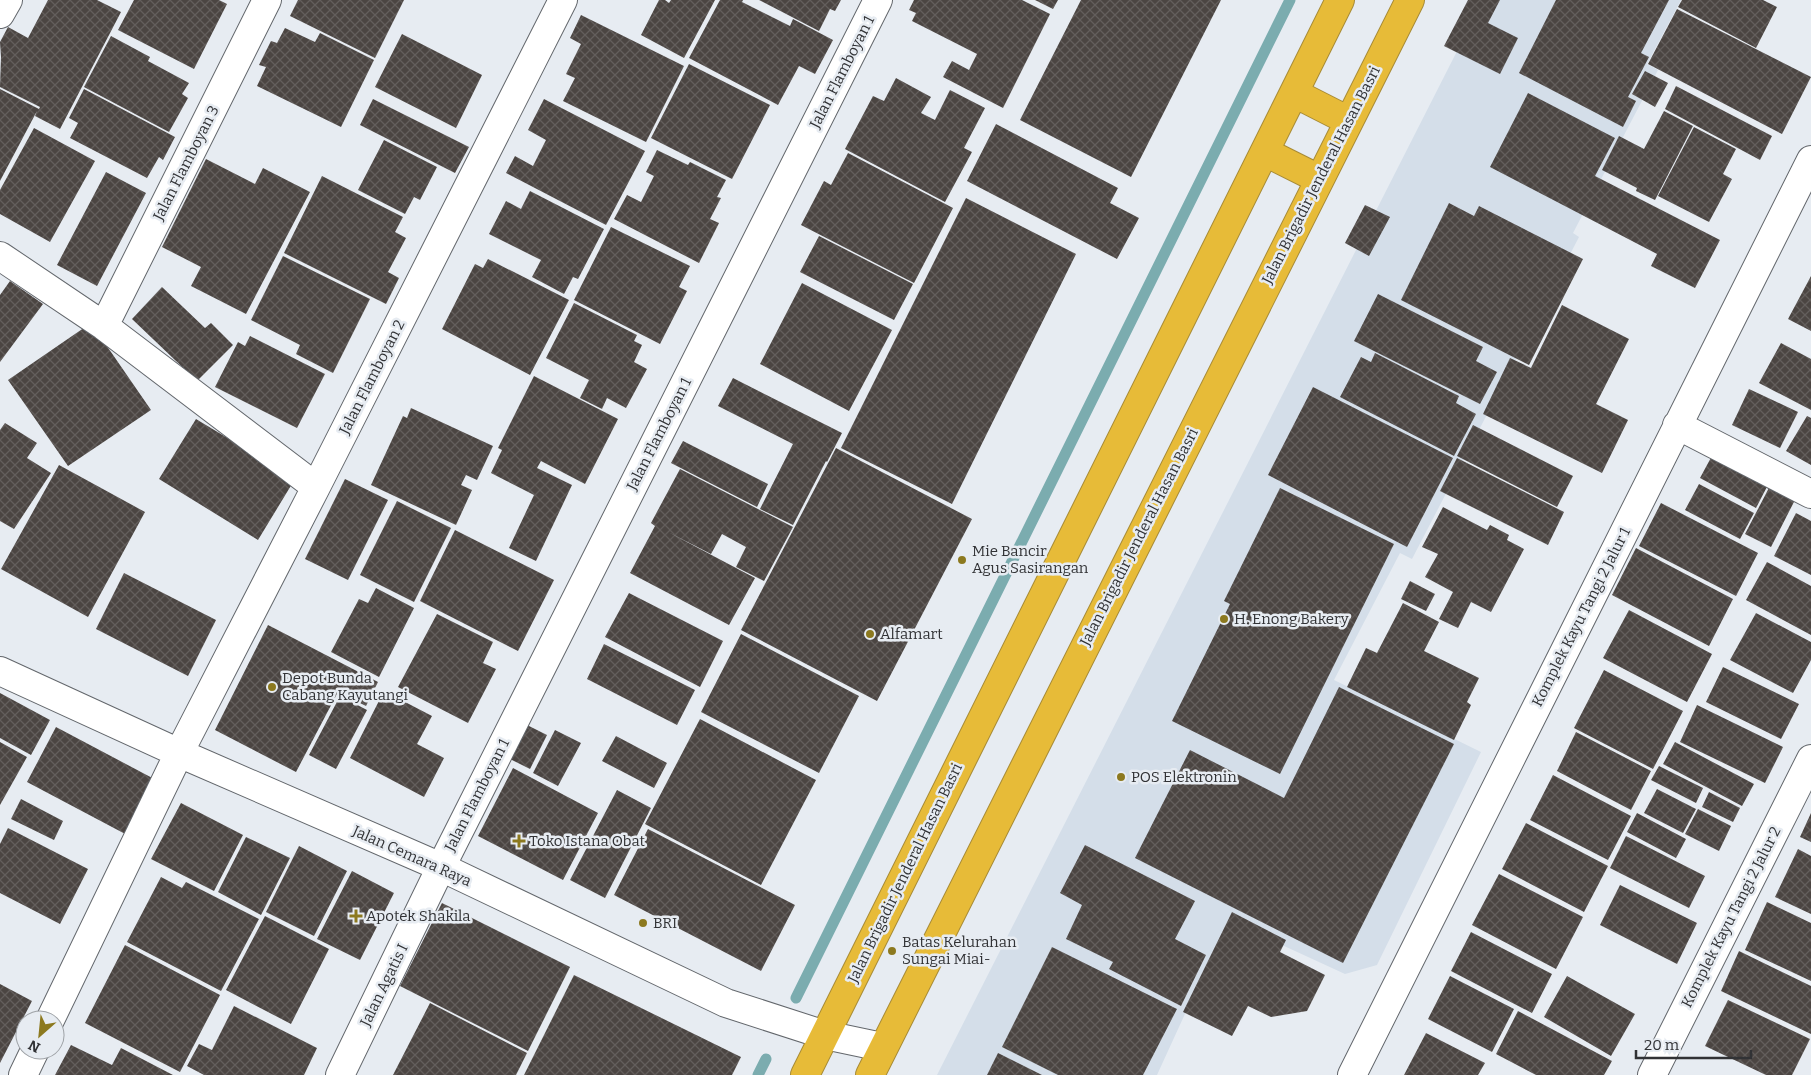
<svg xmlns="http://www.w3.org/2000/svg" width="1811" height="1075" viewBox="0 0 1811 1075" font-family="Bitter,serif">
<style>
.built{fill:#d4dee9}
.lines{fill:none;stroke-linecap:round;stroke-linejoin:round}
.stream{stroke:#7bacaf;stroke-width:11}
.building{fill:url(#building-cross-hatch)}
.minor-casing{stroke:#63676c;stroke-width:30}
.highway-casing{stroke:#a78b37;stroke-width:30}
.minor{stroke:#fff;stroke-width:28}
.highway{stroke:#e7bb38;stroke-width:28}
.poi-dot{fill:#8c791f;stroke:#e7ecf2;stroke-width:2}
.labels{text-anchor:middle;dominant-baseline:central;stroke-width:5;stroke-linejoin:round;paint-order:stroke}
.street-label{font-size:15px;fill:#313235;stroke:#e7ecf2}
.poi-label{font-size:15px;fill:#313235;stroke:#e7ecf2;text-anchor:start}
</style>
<defs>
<pattern id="building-cross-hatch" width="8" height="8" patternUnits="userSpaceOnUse" patternTransform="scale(1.25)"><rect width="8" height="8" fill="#4b4542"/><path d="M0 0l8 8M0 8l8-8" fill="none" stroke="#635e5c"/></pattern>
</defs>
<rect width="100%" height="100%" fill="#e7ecf2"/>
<path class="built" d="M 1483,0 L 1681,0 L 1647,64 L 1658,70 L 1573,233 L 1579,237 L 1412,559 L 1400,553 L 1334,680 L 1481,752 L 1377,965 L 1345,974 L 1228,920 L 1157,1075 L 937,1075 Z"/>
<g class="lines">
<path class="stream" d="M 796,998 L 1290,0
M 758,1075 L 766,1059"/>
</g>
<path class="building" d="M 48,0 L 97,0 L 121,12 L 60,129 L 35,116 L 37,111 L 0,181 L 0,89 L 39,109 L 40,107 L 0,87 L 1,57 L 0,42 L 8,27 L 28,38 Z
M 134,0 L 219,0 L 227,4 L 194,69 L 118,30 Z
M 298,0 L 404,0 L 375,58 L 290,16 Z
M 659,0 L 665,0 L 669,3 L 671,0 L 715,0 L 684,58 L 641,35 Z
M 720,0 L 743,0 L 742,2 L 790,26 L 793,19 L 833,40 L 815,74 L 799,66 L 778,105 L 689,58 Z
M 759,0 L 841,0 L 835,11 L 830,9 L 819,31 Z
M 914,0 L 1022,0 L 1050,14 L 1003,108 L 943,77 L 952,61 L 969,70 L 977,54 L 912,21 L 916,13 L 909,10 Z
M 1035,0 L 1058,0 L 1053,9 Z
M 1081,0 L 1221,0 L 1131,177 L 1020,120 Z
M 1468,0 L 1500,0 L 1488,23 L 1518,38 L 1500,74 L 1444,46 Z
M 1556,0 L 1669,0 L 1641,53 L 1649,57 L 1628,97 L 1636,101 L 1623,127 L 1519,73 Z
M 1682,0 L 1763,0 L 1777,7 L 1756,48 L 1678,7 Z
M 1677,9 L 1811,77 L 1782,134 L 1648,64 Z
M 581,15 L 684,66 L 646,142 L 563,101 L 575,78 L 566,74 L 581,44 L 570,38 Z
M 285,28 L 315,42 L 320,33 L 374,60 L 341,127 L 257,86 L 266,67 L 259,65 L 271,41 L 277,43 Z
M 402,34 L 482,75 L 456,128 L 375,87 Z
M 111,36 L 150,57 L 148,61 L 189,83 L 182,94 L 188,98 L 169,132 L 84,87 Z
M 689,64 L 770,105 L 732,179 L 651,138 Z
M 1645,71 L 1668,83 L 1655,107 L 1632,94 Z
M 896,78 L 931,97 L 921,113 L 935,120 L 950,90 L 985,108 L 964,148 L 972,152 L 945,202 L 845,149 L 873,96 L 884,101 Z
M 1676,86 L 1772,136 L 1760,160 L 1665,109 Z
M 84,89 L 175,137 L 163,160 L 159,157 L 147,178 L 70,138 L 78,123 L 69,118 Z
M 1528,93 L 1615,138 L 1595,176 L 1720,240 L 1695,288 L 1651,266 L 1657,254 L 1490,167 Z
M 373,99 L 469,147 L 455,173 L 360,125 Z
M 544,99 L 645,151 L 606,225 L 506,173 L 515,156 L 533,166 L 546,140 L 528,130 Z
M 1664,111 L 1693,126 L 1655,200 L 1636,191 L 1637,188 L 1602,170 L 1619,136 L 1644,149 Z
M 996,124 L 1118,188 L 1110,203 L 1139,218 L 1117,259 L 967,181 Z
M 1694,127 L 1736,149 L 1723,174 L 1732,179 L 1709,222 L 1658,196 Z
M 34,128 L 95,161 L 50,242 L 0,214 L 0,190 Z
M 384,140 L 437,167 L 420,200 L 414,197 L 405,214 L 358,190 Z
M 657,150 L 688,165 L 690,162 L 726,180 L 717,197 L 721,198 L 710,219 L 719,223 L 699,263 L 614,219 L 627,195 L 641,202 L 654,176 L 646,172 Z
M 848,153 L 953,208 L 914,283 L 801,225 L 824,181 L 831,185 Z
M 206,159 L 255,184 L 263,168 L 310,192 L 246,314 L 191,286 L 201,267 L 162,247 Z
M 106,172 L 146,193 L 97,286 L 57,265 Z
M 322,176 L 403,217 L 395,232 L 406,238 L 388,272 L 399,278 L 386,304 L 284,253 Z
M 530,191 L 604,229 L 578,279 L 573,277 L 564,294 L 532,277 L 541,260 L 489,234 L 506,201 L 521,209 Z
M 966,198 L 1076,254 L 952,504 L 841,448 Z
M 1449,203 L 1474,216 L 1479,206 L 1583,259 L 1529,365 L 1401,300 Z
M 1365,205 L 1390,217 L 1369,256 L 1345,243 Z
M 611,227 L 690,266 L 679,287 L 687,291 L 660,344 L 574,300 Z
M 819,236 L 913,284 L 894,320 L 800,272 Z
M 283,256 L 370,299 L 333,373 L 296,354 L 300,345 L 251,320 Z
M 488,259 L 569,300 L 530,375 L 442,329 L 475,264 L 483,268 Z
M 1811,276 L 1811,331 L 1788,319 Z
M 10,281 L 43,304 L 0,362 L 0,295 Z
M 802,283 L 892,330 L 849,411 L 760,364 Z
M 162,287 L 205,328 L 211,323 L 233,345 L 197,381 L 132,319 Z
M 1378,294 L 1483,347 L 1476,361 L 1497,372 L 1480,404 L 1354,341 Z
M 574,303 L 637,335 L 634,341 L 642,345 L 634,362 L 647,369 L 626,408 L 607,398 L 602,409 L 580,398 L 589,380 L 546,358 Z
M 1562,305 L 1629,339 L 1596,404 L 1628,420 L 1602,473 L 1483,414 L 1510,358 L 1531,368 Z
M 91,323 L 151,410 L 68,466 L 8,380 Z
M 250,336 L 325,374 L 297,428 L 215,387 L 238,342 L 245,346 Z
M 1781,343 L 1811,359 L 1811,410 L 1759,383 Z
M 1375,353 L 1459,396 L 1456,403 L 1476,414 L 1454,456 L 1340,397 L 1361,357 L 1371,362 Z
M 534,376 L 618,419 L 585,484 L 541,461 L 537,468 L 572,485 L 536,561 L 509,548 L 534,495 L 491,473 L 502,450 L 498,448 Z
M 733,378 L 842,433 L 827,462 L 826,461 L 793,525 L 760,509 L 793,444 L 718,406 Z
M 1313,387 L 1453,458 L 1407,547 L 1268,475 Z
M 1749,389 L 1798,412 L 1780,448 L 1732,425 Z
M 411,408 L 493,446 L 477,480 L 466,475 L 461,485 L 472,490 L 456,525 L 371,485 L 403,416 L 407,418 Z
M 1807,416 L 1811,418 L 1811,465 L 1786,451 Z
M 196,419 L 295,479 L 258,540 L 159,479 Z
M 5,423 L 37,443 L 27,458 L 51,473 L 14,529 L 0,521 L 0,430 Z
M 1473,425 L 1573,476 L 1557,507 L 1457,456 Z
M 683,441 L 768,484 L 757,507 L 671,463 Z
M 836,448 L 972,519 L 877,701 L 741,630 Z
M 1714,452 L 1770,481 L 1756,508 L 1700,478 Z
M 1457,458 L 1564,512 L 1548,545 L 1440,491 Z
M 59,465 L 145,512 L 88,617 L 1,569 Z
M 680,469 L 793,527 L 764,581 L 736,567 L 746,547 L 722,534 L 711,554 L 668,532 L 755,578 L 729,625 L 630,573 L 655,526 L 651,523 Z
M 345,479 L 388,500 L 348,580 L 305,559 Z
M 1772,482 L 1797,496 L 1771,547 L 1745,534 Z
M 1699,484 L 1754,513 L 1740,539 L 1685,510 Z
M 1280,488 L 1394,544 L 1280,774 L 1172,721 L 1230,604 L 1224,601 Z
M 397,501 L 451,528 L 414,602 L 360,575 Z
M 1661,503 L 1758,553 L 1736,596 L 1639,546 Z
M 1443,507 L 1487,530 L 1490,525 L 1509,535 L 1507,540 L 1524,549 L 1491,612 L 1471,602 L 1458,628 L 1439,619 L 1453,592 L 1425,577 L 1438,554 L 1422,547 Z
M 1796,513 L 1811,521 L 1811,575 L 1774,556 Z
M 455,530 L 554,580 L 518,651 L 420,601 Z
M 1636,548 L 1733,599 L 1709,646 L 1612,595 Z
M 1767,562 L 1811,586 L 1811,635 L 1746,600 Z
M 124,573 L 216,620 L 188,676 L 96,629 Z
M 1410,581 L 1435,594 L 1426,611 L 1401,599 Z
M 376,588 L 414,608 L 379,677 L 331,652 L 359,599 L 368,603 Z
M 629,593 L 723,641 L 700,687 L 605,637 Z
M 1403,603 L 1439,622 L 1424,651 L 1479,678 L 1467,702 L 1471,705 L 1454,740 L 1347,687 L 1366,648 L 1377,653 Z
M 1629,610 L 1712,654 L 1687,702 L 1603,658 Z
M 1756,613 L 1811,642 L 1811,660 L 1793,693 L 1730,660 Z
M 437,614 L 493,642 L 483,663 L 496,669 L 468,723 L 398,687 Z
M 268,625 L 378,682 L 366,706 L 338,692 L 296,772 L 215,730 Z
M 741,634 L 859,696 L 819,773 L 701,712 Z
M 604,644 L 695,690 L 677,725 L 587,679 Z
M 1723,667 L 1799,704 L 1781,739 L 1706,702 Z
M 1604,670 L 1683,711 L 1653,769 L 1574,728 Z
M 1339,687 L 1454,744 L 1343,963 L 1135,858 L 1190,750 L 1284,798 Z
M 384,691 L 432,716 L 417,744 L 444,758 L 424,797 L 350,758 Z
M 0,693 L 50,720 L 31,755 L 0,738 Z
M 340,696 L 367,710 L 336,769 L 309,755 Z
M 1697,705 L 1783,747 L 1765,783 L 1680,742 Z
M 700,719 L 816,780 L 761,885 L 645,824 Z
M 525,724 L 547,735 L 530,769 L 508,758 Z
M 56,727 L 158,781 L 129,836 L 27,782 Z
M 555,730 L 581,743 L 558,786 L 533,773 Z
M 1576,732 L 1651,771 L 1631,810 L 1557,771 Z
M 616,736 L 667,763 L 654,788 L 602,761 Z
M 0,742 L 27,757 L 0,805 Z
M 1675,742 L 1754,784 L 1742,806 L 1663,764 Z
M 1659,766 L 1703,788 L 1696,803 L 1651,780 Z
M 513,768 L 598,813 L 563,880 L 478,836 Z
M 1553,775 L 1631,816 L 1608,860 L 1530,820 Z
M 1657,789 L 1696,809 L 1683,833 L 1644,813 Z
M 617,790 L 651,808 L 605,898 L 570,880 Z
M 1709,792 L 1740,808 L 1733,822 L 1702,807 Z
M 21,799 L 63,821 L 54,840 L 11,819 Z
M 181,803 L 243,835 L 214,891 L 151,859 Z
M 1698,809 L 1731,826 L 1719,851 L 1685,834 Z
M 1637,813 L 1686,839 L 1676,858 L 1627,832 Z
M 1811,813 L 1811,842 L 1800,837 Z
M 1526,823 L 1608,866 L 1584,912 L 1502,869 Z
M 8,828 L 88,869 L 60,924 L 0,893 L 0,844 Z
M 648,829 L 795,905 L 761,971 L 614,895 Z
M 1626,836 L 1705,876 L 1689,908 L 1610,868 Z
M 246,837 L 290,858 L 261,915 L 218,892 Z
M 1085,845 L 1195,901 L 1175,939 L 1206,955 L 1181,1006 L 1109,969 L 1113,962 L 1066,939 L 1082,905 L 1060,893 Z
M 299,846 L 347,871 L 314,936 L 266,912 Z
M 1798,849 L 1811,856 L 1811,914 L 1775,897 Z
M 352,871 L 394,893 L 360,960 L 317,939 Z
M 1499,874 L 1583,917 L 1556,969 L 1472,925 Z
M 161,877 L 182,888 L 186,882 L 259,919 L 221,991 L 127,942 Z
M 1620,885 L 1697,923 L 1677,964 L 1600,925 Z
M 1767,902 L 1811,923 L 1811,981 L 1745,950 Z
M 442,903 L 570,967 L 528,1051 L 400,986 Z
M 1232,912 L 1286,940 L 1280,952 L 1325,975 L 1307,1011 L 1271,1017 L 1248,1006 L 1232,1036 L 1183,1012 Z
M 265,916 L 329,949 L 291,1024 L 226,990 Z
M 1471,932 L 1552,974 L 1532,1013 L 1451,971 Z
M 125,945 L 220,995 L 180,1072 L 85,1023 Z
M 1052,947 L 1177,1009 L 1143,1075 L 1058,1075 L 1002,1047 Z
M 1739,951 L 1811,986 L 1811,1034 L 1721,991 Z
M 574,975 L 741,1057 L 732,1075 L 524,1075 Z
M 1450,976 L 1514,1009 L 1492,1052 L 1428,1019 Z
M 1567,976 L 1635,1014 L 1611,1056 L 1544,1017 Z
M 0,984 L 32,1001 L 0,1063 Z
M 1728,1000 L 1810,1039 L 1792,1075 L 1766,1075 L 1705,1046 Z
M 430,1003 L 527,1053 L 516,1075 L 393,1075 Z
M 234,1006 L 317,1048 L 304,1075 L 204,1075 L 187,1066 L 199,1044 L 212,1050 Z
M 1518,1011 L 1612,1061 L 1604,1075 L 1536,1075 L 1496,1054 Z
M 1426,1033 L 1485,1063 L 1478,1075 L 1404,1075 Z
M 71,1045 L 112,1065 L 121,1048 L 173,1075 L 55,1075 Z
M 998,1053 L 1042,1075 L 987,1075 Z"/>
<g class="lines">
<defs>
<path id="minor" d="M 0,14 L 8,0
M 0,256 L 104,326 L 316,487
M 104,326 L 267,0
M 1677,425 L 1811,494
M 0,671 L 179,753 L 441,867 L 726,1003 L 825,1035 L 882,1047
M 50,1020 L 179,753 L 316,487 L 563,0
M 23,1075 L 35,1050
M 340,1075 L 441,867 L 878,0
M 1352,1075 L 1811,160
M 1652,1075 L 1811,759"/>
<path id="highway" d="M 1294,93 L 1349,121
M 1265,152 L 1319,179
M 805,1075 L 1340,0
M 870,1075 L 1410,0"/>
</defs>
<use href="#minor" class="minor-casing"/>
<use href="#highway" class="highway-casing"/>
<use href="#minor" class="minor"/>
<use href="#highway" class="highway"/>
</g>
<g class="poi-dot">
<circle cx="962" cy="560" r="5"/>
<circle cx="1224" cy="619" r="5"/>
<circle cx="870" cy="634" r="5"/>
<circle cx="272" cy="687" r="5"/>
<circle cx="1121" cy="777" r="5"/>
<path d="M516.5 833.5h5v5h5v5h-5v5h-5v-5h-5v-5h5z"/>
<path d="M353.5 908.5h5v5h5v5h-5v5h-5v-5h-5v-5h5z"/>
<circle cx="643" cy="923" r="5"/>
<circle cx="892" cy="951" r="5"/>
</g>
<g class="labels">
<g class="street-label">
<text transform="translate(842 72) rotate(-63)">Jalan Flamboyan 1</text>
<text transform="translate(186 163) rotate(-63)">Jalan Flamboyan 3</text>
<text transform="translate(1321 175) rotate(-63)">Jalan Brigadir Jenderal Hasan Basri</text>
<text transform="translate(372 377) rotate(-63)">Jalan Flamboyan 2</text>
<text transform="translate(659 434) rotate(-63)">Jalan Flamboyan 1</text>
<text transform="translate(1139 537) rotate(-63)">Jalan Brigadir Jenderal Hasan Basri</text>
<text transform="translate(1581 617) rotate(-63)">Komplek Kayu Tangi 2 Jalur 1</text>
<text transform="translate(477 795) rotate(-63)">Jalan Flamboyan 1</text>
<text transform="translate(412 856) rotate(24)">Jalan Cemara Raya</text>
<text transform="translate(905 873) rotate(-64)">Jalan Brigadir Jenderal Hasan Basri</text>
<text transform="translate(1731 917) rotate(-63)">Komplek Kayu Tangi 2 Jalur 2</text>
<text transform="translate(384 985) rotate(-64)">Jalan Agatis I</text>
</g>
<g class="poi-label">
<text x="972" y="551">Mie Bancir<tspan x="972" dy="17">Agus Sasirangan</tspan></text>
<text x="1234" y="619">H. Enong Bakery</text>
<text x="880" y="634">Alfamart</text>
<text x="282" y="678">Depot Bunda<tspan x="282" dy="17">Cabang Kayutangi</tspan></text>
<text x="1131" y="777">POS Elektronin</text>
<text x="529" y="841">Toko Istana Obat</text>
<text x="366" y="916">Apotek Shakila</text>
<text x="653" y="923">BRI</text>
<text x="902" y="942">Batas Kelurahan<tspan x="902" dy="17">Sungai Miai-</tspan></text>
</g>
</g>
<g transform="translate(40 1035) rotate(207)"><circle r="24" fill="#e7ecf2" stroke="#9ea2a6"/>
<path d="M0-4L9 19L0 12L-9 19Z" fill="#8c791f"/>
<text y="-8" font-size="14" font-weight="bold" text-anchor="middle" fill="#313235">N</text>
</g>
<path d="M1636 1050v8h115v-8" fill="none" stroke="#313235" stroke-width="2.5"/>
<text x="1644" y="1050" font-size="15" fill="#313235" stroke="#e7ecf2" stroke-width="4" paint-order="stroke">20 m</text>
</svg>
